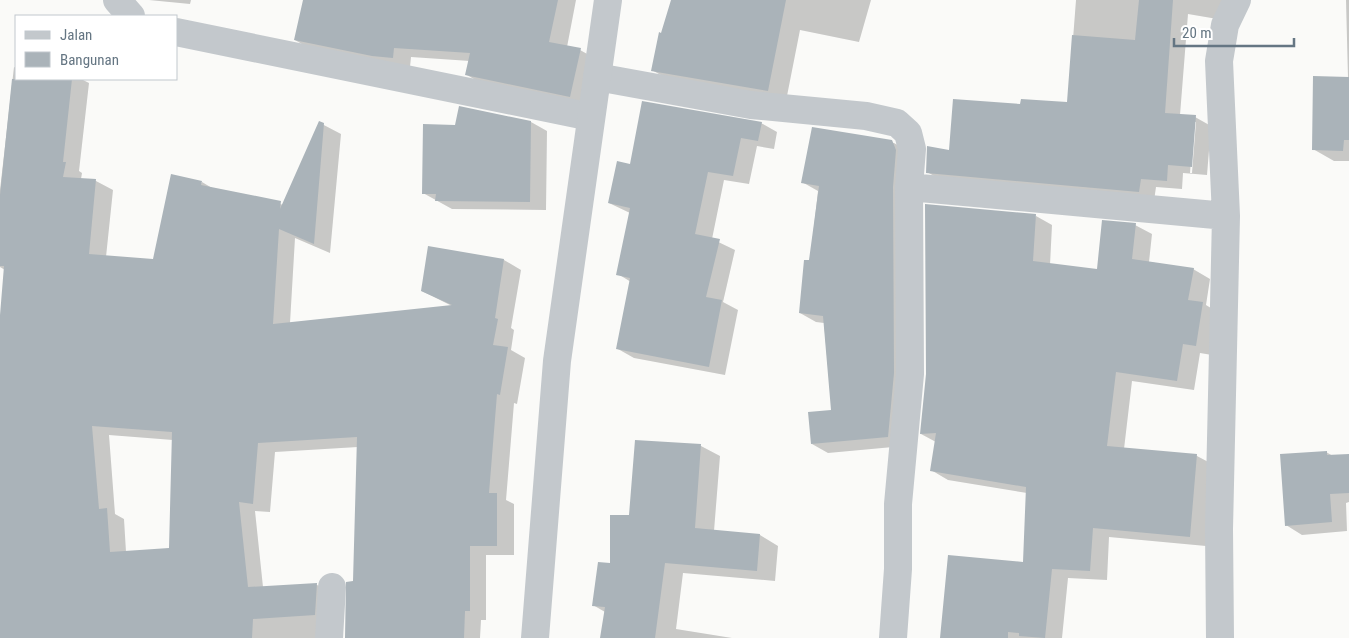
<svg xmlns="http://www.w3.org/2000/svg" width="1349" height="638" font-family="'Roboto Condensed',sans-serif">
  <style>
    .shadow { fill: #0003; fill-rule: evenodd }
    .building { fill: #aab3b9; fill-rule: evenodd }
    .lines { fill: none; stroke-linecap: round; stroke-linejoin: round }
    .minor { stroke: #c3c8cc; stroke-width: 28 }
    .tertiary { stroke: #c3c8cc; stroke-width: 28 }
  </style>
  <rect width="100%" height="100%" fill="#fafaf8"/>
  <!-- shadow -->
  <path class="shadow" d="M149,0H191L190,4Z
    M305,0H576L567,47L580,50L598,60L588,106L484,85L467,75L470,61L411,57L410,67L312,50L295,40Z
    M672,0H871L859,42L800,30L786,101L671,81L652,70Z
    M1076,0H1233L1229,21L1188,14L1180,115L1195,117L1211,126L1207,175L1183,173L1182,189L1156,187L1154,201L943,181L927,172L950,152L1022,105L1068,104ZM1194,122H1196L1192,173H1190Z
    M1346,0H1349V161H1334L1313,149L1348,78Z
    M14,67L16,68V79H81L89,83L79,171L82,173L81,179L96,181L113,190L106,257L154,260L202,182L212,188L284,205L320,123L341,134L330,253L295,238L290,323L452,306L422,291L429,248L504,260L521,270L511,328L514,330L511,350L525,358L517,404L514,403L506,500L514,504V555H486V620H481L480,638H346L354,583L358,447L275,452L270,512L255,511L263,587L317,585L334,594L331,638H0V330L5,270L0,267V190ZM109,435L173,440L171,549L126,552L124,519L115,514Z
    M531,122L547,131L546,210L452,209L423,193L456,126Z
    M761,123L777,132L774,149L757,146L749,184L724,180L712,239L735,250L723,302L738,310L725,375L634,358L618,349L631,282L618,274L630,213L609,203L631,165Z
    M813,128L894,143L910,152L904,446L828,453L812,444L832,411L824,323L816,322L800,313L810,262L818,191L802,182Z
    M1036,216L1052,225L1050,265L1098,271L1135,225L1152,234L1149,262L1193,269L1210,279L1206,305L1219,313L1212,355L1200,353L1194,390L1132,381L1124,449L1197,456L1214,465L1206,546L1109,537L1107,580L1068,578L1062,638H941L1024,564L1027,493L948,480L931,470L936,442L921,434Z
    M636,441L701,446L720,456L714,531L760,535L778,546L775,581L683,573L676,629L732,638H601L605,612L593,605L630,516Z
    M1326,452L1333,456L1349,455V502L1346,503L1347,531L1302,535L1286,525Z"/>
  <!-- building -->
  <path class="building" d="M303,0H558L549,42L581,48L570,97L465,75L470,53L394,48L393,58L372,56L294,40Z
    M671,0H786L768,91L651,71L659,32L661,33Z
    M1139,0H1173L1165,113L1196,115L1192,167L1168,165L1167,181L1141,179L1139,192L926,173L927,146L949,150L953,99L1020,104L1021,99L1067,102L1072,35L1135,40Z
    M1313,76L1349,77V140H1344L1343,151L1312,150Z
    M12,79H72L63,162H66L63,177L96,179L89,254L153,259L171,174L202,181L201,185L281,201L280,209L319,121L324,123L314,244L279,229L273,324L452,305L421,291L428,246L504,259L495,318L498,319L493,345L508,347L500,395L497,394L489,493H497V546H470V611H465L464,638H345L346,582L353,581L357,437L258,443L253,504L239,502L248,587L317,583L315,615L253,619L252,638H0V315L4,266H0V195ZM92,426L172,432L169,548L110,552L107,508L99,509Z
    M642,101L762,122L758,141L741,138L733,176L708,172L695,234L720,239L706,297L722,300L709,367L616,349L630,278L616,275L630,208L608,203L617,161L630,164Z
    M459,106L531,121L530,202L435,201L436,194H422L423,124L455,125Z
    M812,127L892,140L896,150L893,187L894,373L888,437L811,444L808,412L831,410L823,316L799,313L804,260H809L819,186L801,183Z
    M925,204L1036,214L1033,261L1097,269L1102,220L1136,223L1132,259L1194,268L1188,300L1203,302L1196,346L1183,344L1177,381L1116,372L1107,446L1197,454L1190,537L1093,528L1090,571L1052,569L1045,638L1019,636V633L1008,632V638H940L948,555L1023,562L1026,487L930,471L936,433L920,434L926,374Z
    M635,440L701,444L695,528L760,534L757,571L665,563L655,638H600L605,607L592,606L598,562L610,563V515H629Z
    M1327,451V455L1349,454V493L1330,494L1332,522L1285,526L1280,454Z"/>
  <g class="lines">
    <!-- minor -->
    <path class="minor" d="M117,0L131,16
      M176,32L591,117
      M597,77L751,105L866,116L897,123L908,133L912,149L909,187L910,374L898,504V569L893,638
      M909,187L1226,216
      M329,638L332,587
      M1220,638L1219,529L1226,216L1219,61L1225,25L1237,0"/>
    <!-- tertiary -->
    <path class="tertiary" d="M535,638L557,361L608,0"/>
  </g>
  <!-- legend -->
  <rect x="15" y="15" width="162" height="65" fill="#ffffff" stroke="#c1c8cd"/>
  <rect x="25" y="31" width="25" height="8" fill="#c3c8cc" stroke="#c1c8cd"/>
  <text x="60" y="40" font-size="15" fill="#657683">Jalan</text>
  <rect x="25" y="52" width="25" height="15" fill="#aab3b9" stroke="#c1c8cd"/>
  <text x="60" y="65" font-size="15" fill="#657683">Bangunan</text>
  <!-- scale -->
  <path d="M1174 38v8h120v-8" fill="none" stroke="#657683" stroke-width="2.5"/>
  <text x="1182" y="38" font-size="15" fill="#657683" stroke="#ffffff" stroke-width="4" paint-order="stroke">20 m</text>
</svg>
